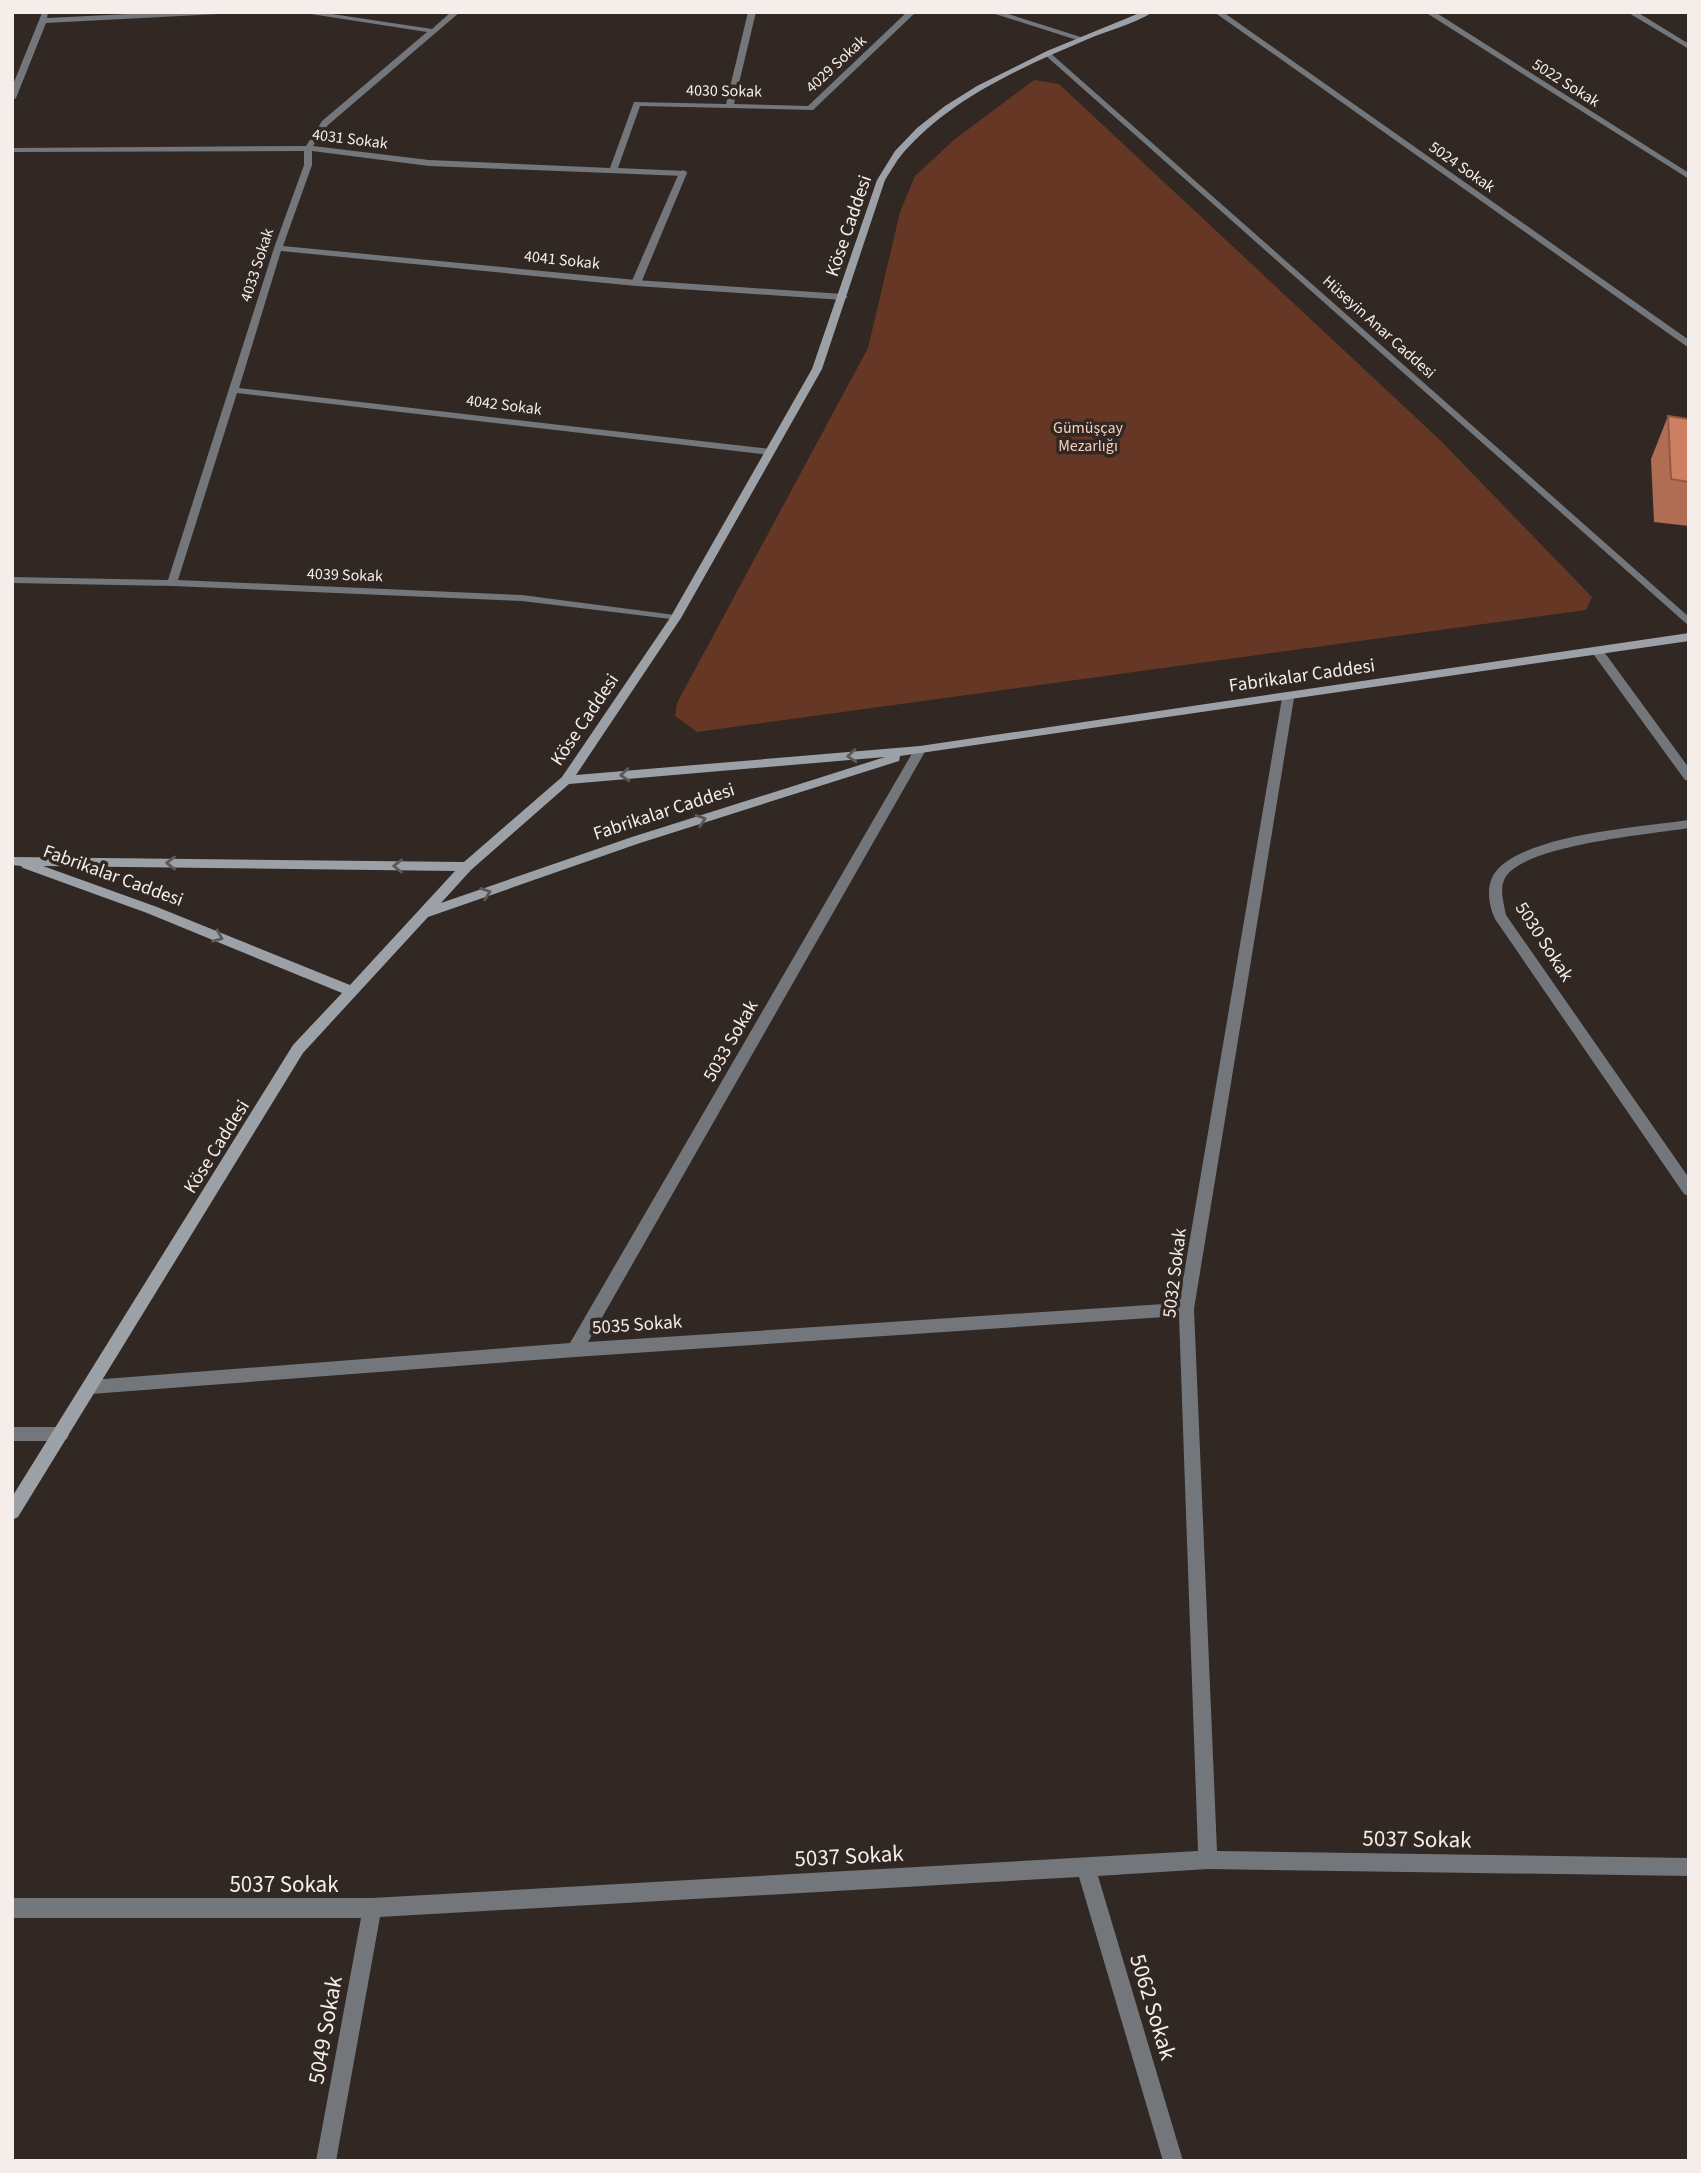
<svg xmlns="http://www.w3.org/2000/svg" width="1701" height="2173" font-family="'Source Sans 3',sans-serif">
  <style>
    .green { fill: #663724 }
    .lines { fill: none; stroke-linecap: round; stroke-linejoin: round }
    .lane { fill: #73767a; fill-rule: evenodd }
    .street { fill: #73767a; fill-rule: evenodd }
    .secondary { fill: #9ca1a8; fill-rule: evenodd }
    .wall { fill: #b16d53 }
    .building { fill: #ce7f61; stroke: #905944; stroke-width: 2 }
    .oneway { stroke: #5c5858 }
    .labels { text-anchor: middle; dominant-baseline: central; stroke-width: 7; stroke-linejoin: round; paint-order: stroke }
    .far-street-label { font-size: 16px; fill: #f4edea; stroke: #312723 }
    .far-park-label { font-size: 16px; fill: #f9cebd; stroke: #312723 }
    .street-label { font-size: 19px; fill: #f4edea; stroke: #312723 }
    .near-street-label { font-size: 23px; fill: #f4edea; stroke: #312723 }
  </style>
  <rect width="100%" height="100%" fill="#312723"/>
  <!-- green -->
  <path class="green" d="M1034,80L1059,84L1440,440L1592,597L1586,610L697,732L675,716L677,703L868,348L900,212L915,176L955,139Z"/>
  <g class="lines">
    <!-- lane -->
    <path class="lane" d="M683,170L687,173L641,283L633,285L631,283L679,173Z"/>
    <!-- street -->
    <path class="street" d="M170,12H223L219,14L46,23L16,98L12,100V87L42,13H48L47,18Z
      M298,12H319L432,29L451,12H460L328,125L313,146L429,160L610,168L634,102L726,104L748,12H756L734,104L808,106L907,12H916L813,110L640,106L618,168L686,171L687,173L683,176L429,166L312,151V165L283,246L636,280L843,294L848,297L843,300L636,286L281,251L239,388L770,449L775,452L770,455L237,393L178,580L522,595L675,615L681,618L679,620L522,601L172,586L12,583V577L168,580L274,248L304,165V151L12,152V148L306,146L322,121L427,32Z
      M989,12H1002L1087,39L1080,41Z
      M1214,12H1223L1689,340V348Z
      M1425,12H1435L1689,173V179Z
      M1627,12H1637L1689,44V49Z
      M1048,51L1689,617V626L1045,55L1044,53Z
      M1598,648L1602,649L1689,768V781L1685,780L1594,655L1592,652Z
      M1288,694L1294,698L1194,1309L1217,1851L1689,1858V1876L1208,1869L1098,1876L1183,2161H1163L1079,1877L380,1917L336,2161H316L361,1918H12V1898H372L1198,1851L1179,1316L575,1357L91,1394L85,1392L83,1387L85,1382L91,1380L570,1343L914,750L920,746L926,750L588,1342L1179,1303L1282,698Z
      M1689,820V828C1652,834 1523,845 1505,878C1499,889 1504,904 1506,915L1689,1178V1196L1684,1194L1495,919C1488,904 1485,882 1498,869C1531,834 1641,827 1689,820Z
      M12,1427H61L67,1429L69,1434L67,1439L61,1441H12Z"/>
    <!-- secondary -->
    <path class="secondary" d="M1142,12H1153C1134,24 1109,30 1088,39C1022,67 951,98 903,153C896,161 891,171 885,180L822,369L681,618L576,775L920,746L1689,633V641L900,756L899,761L640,843L428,917L303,1053L18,1517L12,1520V1497L293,1045L342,993L147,913L23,868L21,866L12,865V857L464,862L562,777L670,618L812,369L877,180L895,151L917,128L945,106L977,86L1047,51ZM885,757L632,837L441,903L471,870L569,784ZM43,866L455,871L350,985L157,907Z"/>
  </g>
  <!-- wall -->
  <path class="wall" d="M1668,416L1689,419V526L1654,522L1651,459Z"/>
  <!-- building -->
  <path class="building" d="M1668,416L1689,419V482L1671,479Z"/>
  <!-- one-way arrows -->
  <defs><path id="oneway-chevron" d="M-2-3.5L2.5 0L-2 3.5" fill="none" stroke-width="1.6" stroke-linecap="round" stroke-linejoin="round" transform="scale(1.75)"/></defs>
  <g class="oneway">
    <use href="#oneway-chevron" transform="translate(852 756) rotate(175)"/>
    <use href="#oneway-chevron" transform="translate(625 775) rotate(175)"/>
    <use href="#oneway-chevron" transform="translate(701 820) rotate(-18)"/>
    <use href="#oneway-chevron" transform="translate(171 863) rotate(-179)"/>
    <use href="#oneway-chevron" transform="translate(398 866) rotate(-179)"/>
    <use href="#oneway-chevron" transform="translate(486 893) rotate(-19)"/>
    <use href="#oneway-chevron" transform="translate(218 937) rotate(22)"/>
  </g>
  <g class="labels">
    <!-- far-street labels -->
    <g class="far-street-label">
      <text transform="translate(836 64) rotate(-43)">4029 Sokak</text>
      <text transform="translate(1566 83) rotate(32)">5022 Sokak</text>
      <text transform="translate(724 91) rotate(1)">4030 Sokak</text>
      <text transform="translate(350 139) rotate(7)">4031 Sokak</text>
      <text transform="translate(1462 167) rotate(35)">5024 Sokak</text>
      <text transform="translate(562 260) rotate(6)">4041 Sokak</text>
      <text transform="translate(257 265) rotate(-72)">4033 Sokak</text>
      <text transform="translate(1379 327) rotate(42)">Hüseyin Anar Caddesi</text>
      <text transform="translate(504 405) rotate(7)">4042 Sokak</text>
      <text transform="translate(345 575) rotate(2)">4039 Sokak</text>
    </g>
    <!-- far-park labels -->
    <g class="far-park-label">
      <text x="1088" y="428">Gümüşçay<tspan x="1088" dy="18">Mezarlığı</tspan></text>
    </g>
    <!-- street labels -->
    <g class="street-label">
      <text transform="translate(849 226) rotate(-71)">Köse Caddesi</text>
      <text transform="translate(1302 676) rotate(-8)">Fabrikalar Caddesi</text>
      <text transform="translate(585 720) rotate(-56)">Köse Caddesi</text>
      <text transform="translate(664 812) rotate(-18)">Fabrikalar Caddesi</text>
      <text transform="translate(113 876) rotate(20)">Fabrikalar Caddesi</text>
      <text transform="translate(1544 942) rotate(57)">5030 Sokak</text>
      <text transform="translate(731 1041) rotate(-60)">5033 Sokak</text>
      <text transform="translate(217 1147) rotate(-58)">Köse Caddesi</text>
      <text transform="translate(1175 1273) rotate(-83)">5032 Sokak</text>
      <text transform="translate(637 1325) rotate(-4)">5035 Sokak</text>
    </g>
    <!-- near-street labels -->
    <g class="near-street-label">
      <text transform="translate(1417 1839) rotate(1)">5037 Sokak</text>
      <text transform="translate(849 1856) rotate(-3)">5037 Sokak</text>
      <text x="284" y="1884">5037 Sokak</text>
      <text transform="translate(1153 2007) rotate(73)">5062 Sokak</text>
      <text transform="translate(325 2030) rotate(-80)">5049 Sokak</text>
    </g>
  </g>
  <!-- border -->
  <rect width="1701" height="2173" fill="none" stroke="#f4edea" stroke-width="28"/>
</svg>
